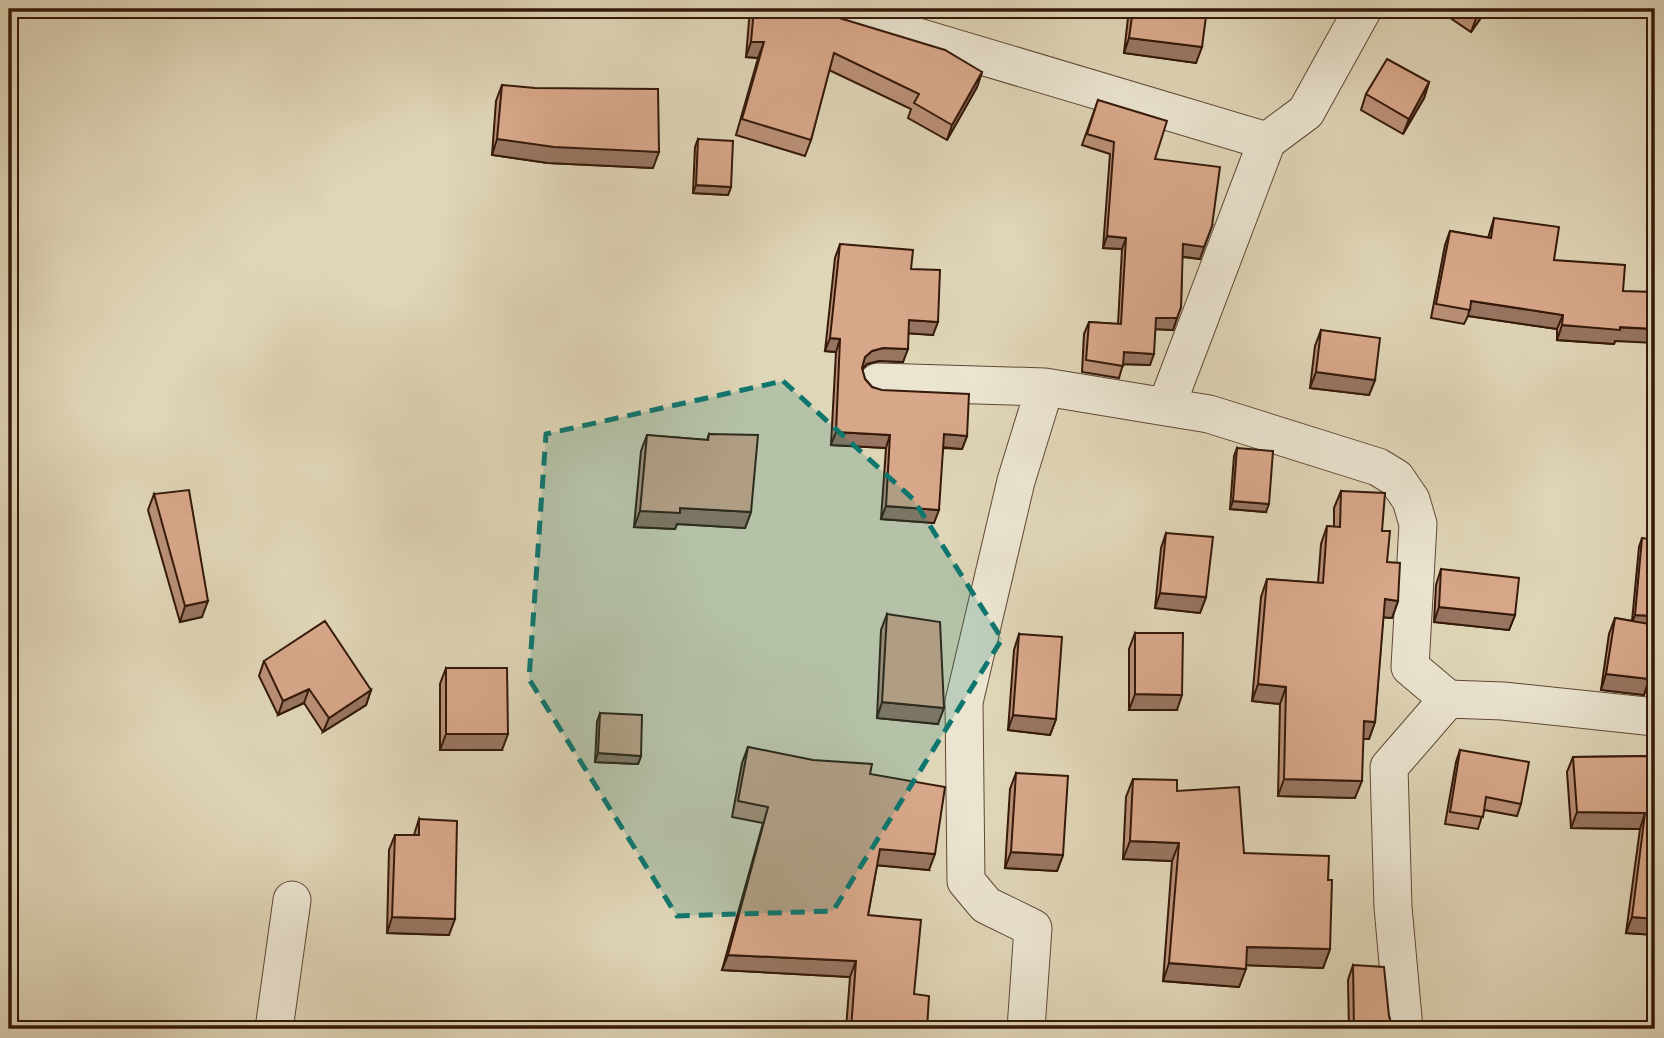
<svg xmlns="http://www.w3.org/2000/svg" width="1664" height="1038" font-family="'Old Standard TT',serif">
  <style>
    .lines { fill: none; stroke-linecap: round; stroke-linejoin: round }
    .minor-casing { stroke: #604835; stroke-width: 39 }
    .minor { stroke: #eae4d0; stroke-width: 37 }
    .wall { fill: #ba9077; stroke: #35190a; stroke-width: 2 }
    .shaded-wall { fill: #977561; stroke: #35190a; stroke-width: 2 }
    .building { fill: #d8a78a; stroke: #35190a; stroke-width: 2 }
    .marked { fill: #0f766e; fill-opacity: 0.2; stroke: #0f766e; stroke-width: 5; stroke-dasharray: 14 9; stroke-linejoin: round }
  </style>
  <rect width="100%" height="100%" fill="#dfd5b7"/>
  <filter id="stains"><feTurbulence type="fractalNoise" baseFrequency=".00286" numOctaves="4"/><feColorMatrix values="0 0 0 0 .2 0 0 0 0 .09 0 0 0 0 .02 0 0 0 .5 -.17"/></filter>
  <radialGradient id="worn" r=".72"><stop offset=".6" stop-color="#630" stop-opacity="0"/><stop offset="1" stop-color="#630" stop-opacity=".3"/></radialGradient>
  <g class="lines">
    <!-- minor casing -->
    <g class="minor-casing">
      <path id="minor" d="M824,9L1267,141L1166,407L1045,387L1016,481L964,702L966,881L986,905L1033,928L1026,1029
        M1267,141L1306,112L1363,9
        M878,382L1045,387
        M1166,407L1209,414L1378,467L1396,478L1411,500L1418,524L1410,667L1448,699
        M274,1029L292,900
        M1404,1029L1393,907L1389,767L1448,699L1503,701L1655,717"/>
    </g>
    <!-- minor -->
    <use href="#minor" class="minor"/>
  </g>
  <!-- wall -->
  <path class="wall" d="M750,9H816L823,13L982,72L977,87L947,140L908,118L911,109L829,70L811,140L805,156L736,135L758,58L746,57Z
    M1129,9H1207L1196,63L1124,53Z
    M1437,9H1487L1471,32Z
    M1429,82L1424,98L1403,134L1361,110L1366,94Z
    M502,85L653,168L548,163L492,155L496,101Z
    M1098,100L1155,159L1200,259L1182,257L1181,307L1173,330L1155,329L1150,365L1123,364L1119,378L1082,372L1084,334L1089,322L1118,324L1122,249L1103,248L1110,154L1082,145Z
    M698,139L731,187L728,195L693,193L695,147Z
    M1494,218L1554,260L1615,341L1614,344L1557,340V329L1468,316L1464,324L1431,318L1445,245L1450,231L1488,238Z
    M840,244L911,269L933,335L908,333L903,362L879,361L867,364L862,369L865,379L872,387L967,436L962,449L943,448L934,523L881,519L886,448L831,445L836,352L825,351L835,258Z
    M1321,330L1375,380L1369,395L1310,388L1315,346Z
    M709,434L751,512L745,528L677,524L675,529L634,527L641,451L647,435L707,440Z
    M1237,448L1266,512L1230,509L1234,456Z
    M1341,491L1382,531L1387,562L1398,601L1392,618L1383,617L1375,722L1369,739H1363L1355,798L1278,796L1280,704L1252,701L1261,597L1267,579L1318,583L1321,544L1327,526L1334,527V508Z
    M154,494L202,617L180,622L148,510Z
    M1166,533L1206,597L1200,613L1155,608L1161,548Z
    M1642,538L1650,624L1649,679L1644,695L1601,690L1609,634L1615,618L1632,621L1639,547Z
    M1441,569L1515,615L1509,630L1434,622L1436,585Z
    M887,614L938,724L877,718L881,630Z
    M1135,633L1177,710H1129V649Z
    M1019,634L1056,719L1050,735L1008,730L1014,650Z
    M264,661L371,690L366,705L323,732L304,703L278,715L259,676Z
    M446,668L502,750H440V684Z
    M600,713L641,756L638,764L595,762L597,722Z
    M748,747L870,774L929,870L877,865L868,915L914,994L927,1029H846L850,977L722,970L763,823L732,817L742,763Z
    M1460,750L1521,804L1517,816L1484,810L1478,829L1445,824L1456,762Z
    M1655,756V935L1626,933L1640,829L1571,828L1567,772L1573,757Z
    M1016,773L1063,855L1057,871L1005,868L1010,789Z
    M1133,779L1177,791L1244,853L1328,880L1330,949L1323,968L1246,965L1239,987L1163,981L1172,861L1123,859L1126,797Z
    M419,819L449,935L387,933L389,850L395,835H414Z
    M1353,965L1389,1016L1392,1026L1396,1029H1349L1348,980Z"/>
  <!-- shaded-wall -->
  <path class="shaded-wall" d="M1482,9H1487L1471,32L1477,16Z
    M1129,38L1202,47L1196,63L1124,53Z
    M751,42H764L758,58L746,57Z
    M982,72L977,87L947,140L952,125Z
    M1429,82L1424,98L1403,134L1409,119Z
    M497,139L659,152L653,168L548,163L492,155Z
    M696,185L731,187L728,195L693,193Z
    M1212,226L1200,259L1178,256L1183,244Z
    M1107,236L1126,238L1122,249L1103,248Z
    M1471,301L1563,315L1557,329L1468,316Z
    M1156,318H1177L1173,330L1152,329Z
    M909,320L938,322L933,335L904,333Z
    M1562,325L1655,329V343L1615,341L1614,344L1557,340Z
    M830,338L840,339L836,352L825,351Z
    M883,348L908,349L903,362L879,361L867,364L861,370L865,357L872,351Z
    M1124,352L1154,354L1150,365L1120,364Z
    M1316,372L1375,380L1369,395L1310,388Z
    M836,432L890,435L886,448L831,445Z
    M944,434L967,436L962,449L939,447Z
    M1233,501L1269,504L1266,512L1230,509Z
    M886,506L939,510L934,523L881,519Z
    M680,508L751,512L745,528L677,524L675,529L634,527L640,511Z
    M1160,593L1206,597L1200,613L1155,608Z
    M1385,599L1398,601L1392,618L1378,617Z
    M208,601L202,617L180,622L185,606Z
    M1439,607L1515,615L1509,630L1434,622Z
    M1635,615L1655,616V625L1632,623Z
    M1606,674L1649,679L1644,695L1601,690Z
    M1258,684L1286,687L1280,704L1252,701Z
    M309,689L304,703L278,715L283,701Z
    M371,690L366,705L323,732L329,718Z
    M1135,694L1182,695L1177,710H1129Z
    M882,702L944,708L938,724L877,718Z
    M1013,715L1056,719L1050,735L1008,730Z
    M1364,721L1375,722L1369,739H1358Z
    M446,734H508L502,750H440Z
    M598,753L641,756L638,764L595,762Z
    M1284,779L1362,781L1355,798L1278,796Z
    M1577,812L1645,813L1640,829L1571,828Z
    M1130,841L1179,843L1172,861L1123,859Z
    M880,849L935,854L929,870L874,865Z
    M1011,852L1063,855L1057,871L1005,868Z
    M392,917L455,919L449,935L387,933Z
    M1632,917L1655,919V935L1626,933Z
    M1247,947L1330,949L1323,968L1241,965Z
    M728,955L856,961L850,977L722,970Z
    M1169,963L1246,969L1239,987L1163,981Z"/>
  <!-- building -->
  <path class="building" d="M754,9H816L823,13L945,50L982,72L952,125L914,103L919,94L834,53L811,140L742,119L764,42H751Z
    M1133,9H1207L1202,47L1129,38Z
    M1466,9H1482L1477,16Z
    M1387,59L1429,82L1409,119L1366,94Z
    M502,85L535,88L658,89L659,152L554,147L497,139Z
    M1098,100L1167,121L1155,159L1220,167L1212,226L1204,247L1183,244L1181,307L1177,318H1156L1154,354L1124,352L1123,366L1086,360L1089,322L1121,324L1126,238L1107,236L1114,142L1087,134Z
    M698,139L733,141L731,187L696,185Z
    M1494,218L1559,227L1554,260L1625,265L1623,291L1655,292V329L1620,327V330L1562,325L1563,315L1471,301L1470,310L1436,304L1450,231L1491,238Z
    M840,244L913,250L911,269L940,270L938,322L909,320L908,349L883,348L872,351L865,357L862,368L865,379L872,387L882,390L969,394L967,436L944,434L939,510L886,506L890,435L836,432L840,339L830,338Z
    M1321,330L1380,338L1375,380L1316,372Z
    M709,434L758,435L751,512L680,508V513L640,511L647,435L708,440Z
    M1237,448L1273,451L1269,504L1233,501Z
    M189,490L208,601L185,606L154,494Z
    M1341,491L1385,493L1382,531H1390L1387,562L1400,563L1398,601L1385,599L1375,722L1364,721L1362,781L1284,779L1286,687L1258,684L1267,579L1323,583L1327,526L1340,527Z
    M1166,533L1213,537L1206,597L1160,593Z
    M1642,538L1655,540V616L1635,615Z
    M1441,569L1519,578L1515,615L1439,607Z
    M887,614L940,622L944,708L882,702Z
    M1615,618L1655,625V643L1649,679L1606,674Z
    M325,621L371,690L329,718L309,689L283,701L264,661Z
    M1135,633H1183L1182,695L1135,694Z
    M1019,634L1062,637L1056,719L1013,715Z
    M446,668H507L508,734H446Z
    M600,713L642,715L641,756L598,753Z
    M748,747L813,760L872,764L870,774L945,787L935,854L880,849L868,915L921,920L914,994L929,996L927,1029H851L856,961L728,955L768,807L738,801Z
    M1460,750L1529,762L1521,804L1486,797L1483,817L1450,812Z
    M1655,756V919L1632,917L1645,813L1577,812L1573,757Z
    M1016,773L1068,776L1063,855L1011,852Z
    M1133,779L1177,780V791L1239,787L1244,853L1329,856L1328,880H1332L1330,949L1247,947L1246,969L1169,963L1179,843L1130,841Z
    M419,819L457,821L455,919L392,917L395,835H419Z
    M1353,965L1384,967L1389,1016L1392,1026L1396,1029H1354Z"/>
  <!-- marked area -->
  <path class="marked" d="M783,381L913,499L1002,639L833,911L677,916L529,679L546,434Z"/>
  <!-- margin -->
  <rect width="1664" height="1038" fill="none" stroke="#dfd5b7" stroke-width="35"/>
  <rect x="10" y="10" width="1643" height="1017" fill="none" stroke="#35190a" stroke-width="3.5"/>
  <rect x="18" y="18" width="1629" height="1003" fill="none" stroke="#35190a" stroke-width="2"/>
  <rect width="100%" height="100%" filter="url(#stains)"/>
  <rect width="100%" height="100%" fill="url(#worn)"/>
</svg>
